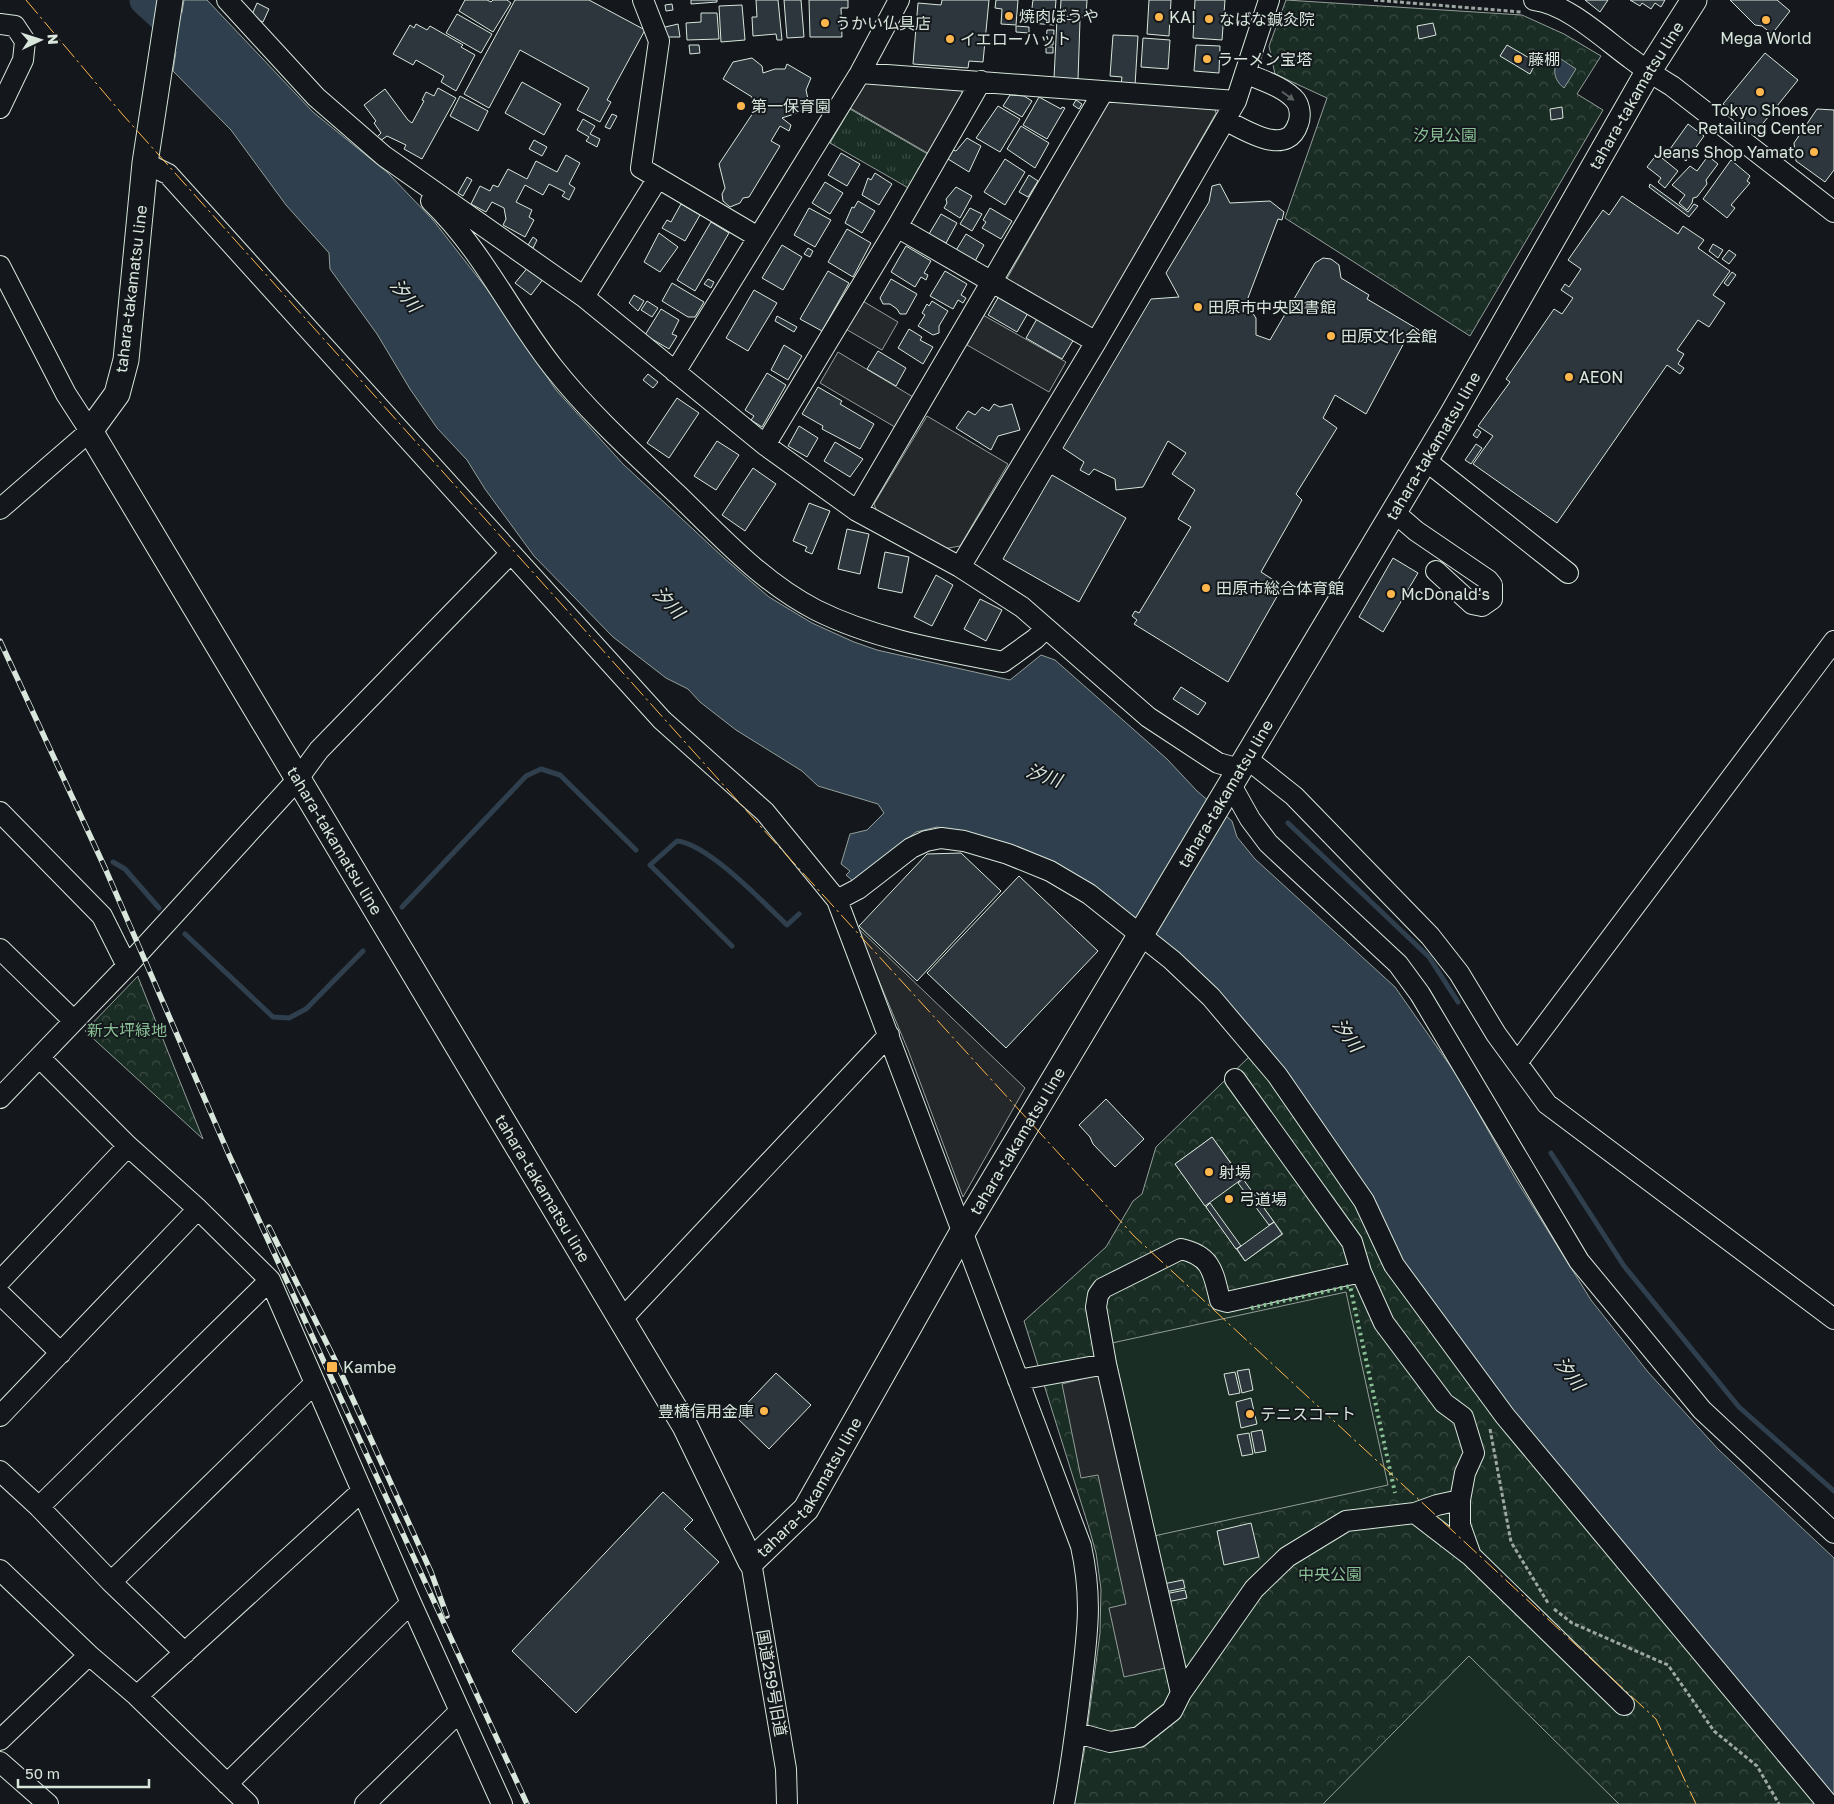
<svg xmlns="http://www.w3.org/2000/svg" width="1834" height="1804" font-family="'Golos Text','Noto Sans JP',sans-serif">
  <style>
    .grass { fill: url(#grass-tufts); stroke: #939e99 }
    .park { fill: url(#park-crowns); stroke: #939e99 }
    .garden { fill: #1a2d24; stroke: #939e99 }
    .parking { fill: #24282b; stroke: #939e99 }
    .water { fill: #2f3f4d; stroke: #939e99 }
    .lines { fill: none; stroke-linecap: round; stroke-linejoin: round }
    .stream { stroke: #2f3f4d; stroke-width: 5 }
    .river { stroke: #2f3f4d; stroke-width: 31 }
    .building { fill: #2c363c; stroke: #d8e6dc }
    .minor-casing { stroke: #d8e6dc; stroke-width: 22 }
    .major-casing { stroke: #d8e6dc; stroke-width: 27 }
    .path { stroke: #9da8a2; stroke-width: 3; stroke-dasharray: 4 2.5; stroke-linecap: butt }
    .minor { stroke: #14181c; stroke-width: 20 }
    .major { stroke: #14181c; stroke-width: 25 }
    .rail-casing { stroke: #d8e6dc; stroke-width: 5.5 }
    .rail { stroke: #14181c; stroke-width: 4; stroke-dasharray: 11; stroke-linecap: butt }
    .hedge { stroke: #8ac095; stroke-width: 4; stroke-dasharray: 2.5 4; stroke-linecap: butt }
    .power { stroke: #ffb74d; stroke-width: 1; stroke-dasharray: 18 4 2.5 4; stroke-linecap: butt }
    .oneway { fill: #59605f }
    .poi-dot { fill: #ffb74d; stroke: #14181c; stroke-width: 2 }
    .labels { text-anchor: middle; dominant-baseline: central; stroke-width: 4; stroke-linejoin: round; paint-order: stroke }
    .poi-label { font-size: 16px; fill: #d8e6dc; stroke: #14181c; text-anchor: start }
    .street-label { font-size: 16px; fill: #d8e6dc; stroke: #14181c }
    .park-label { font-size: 16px; fill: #8ac095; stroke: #14181c }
    .water-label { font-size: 18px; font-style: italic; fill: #d8e6dc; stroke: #14181c }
  </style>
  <defs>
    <pattern id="grass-tufts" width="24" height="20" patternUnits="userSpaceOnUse" patternTransform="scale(1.25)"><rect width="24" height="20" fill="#1a2d24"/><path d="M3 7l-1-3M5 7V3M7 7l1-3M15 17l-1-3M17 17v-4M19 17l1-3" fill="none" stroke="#3b4b43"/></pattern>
    <pattern id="park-crowns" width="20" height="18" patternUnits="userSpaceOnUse" patternTransform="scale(1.25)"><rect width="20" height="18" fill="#1a2d24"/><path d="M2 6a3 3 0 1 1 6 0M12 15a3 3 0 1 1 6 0" fill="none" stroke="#3b4b43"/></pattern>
  </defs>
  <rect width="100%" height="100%" fill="#14181c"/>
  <!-- grass -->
  <path class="grass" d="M850,109L931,156L912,190L830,143Z"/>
  <!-- park -->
  <path class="park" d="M1286,0L1522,15L1564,34L1601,56L1577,94L1603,110L1470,336L1285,218L1327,98L1275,74L1269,46Z
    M138,976V977L203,1139L85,1031Z
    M1252,1054L1818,1804H1073L1084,1753L1100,1633L1101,1589L1096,1553L1089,1528L1024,1321L1106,1247L1133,1201L1142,1194L1156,1147Z"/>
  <!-- garden -->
  <path class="garden" d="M1212,1137L1283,1234L1245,1261L1175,1164Z
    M1346,1292L1388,1485L1154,1536L1112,1343Z
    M1469,1656L1619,1804H1323Z"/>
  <!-- parking -->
  <path class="parking" d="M865,81L961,89L963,95L931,155L850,108Z
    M1109,100L1214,106L1216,113L1091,332L1005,282Z
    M861,300L898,322L882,350L844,328Z
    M983,315L1066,362L1049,392L967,345Z
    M838,352L918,400L900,430L820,383Z
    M927,416L1008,464L960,546L943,549L877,512L874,504Z
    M856,926L1025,1088L963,1197L908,1050Z
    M1097,1375L1107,1378L1170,1667L1124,1677L1109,1608L1126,1604L1098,1475L1081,1478L1062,1384Z"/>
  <!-- water -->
  <path class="water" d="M184,0H207L313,112L388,173L433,220L487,289L556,390L623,464L724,558L769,597L812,623L854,642L877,650L1010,680L1041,655L1055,660L1167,759L1197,791L1232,821L1237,837L1255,859L1395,987L1458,1077L1515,1178L1591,1300L1648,1372L1718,1449L1834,1558V1801L1510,1414L1189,966L973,834L937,827L916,832L853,881L846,875L850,871L841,864L850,834L867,830L884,813L878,804L818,786L802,771L736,730L700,702L688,689L666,678L613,637L534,556L485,489L467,460L437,428L410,389L377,334L330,269L329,253L286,205L231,130L173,71Z
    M1558,57L1576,69L1564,88C1553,79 1553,70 1558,57Z"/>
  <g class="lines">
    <!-- stream -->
    <path class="stream" d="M1288,823L1429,957L1458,1002
      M113,862L125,869L159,908
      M402,907L526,776L541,769L560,775L636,850
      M185,934L273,1017L289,1018L306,1009L363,951
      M732,946L650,865L677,841C708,844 763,902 787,925L799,914
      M1551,1153L1624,1266L1739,1407L1834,1491"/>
    <!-- river -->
    <path class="river" d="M145,0L179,31L207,63"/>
  </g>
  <!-- building -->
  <path class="building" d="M465,0H487L491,2L493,0H507L511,3L493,32L459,11Z
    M515,0H589L645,30L607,100L611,102L600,122L577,110L589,88L520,50L489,108L464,94Z
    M691,0H717V2L691,4Z
    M756,0H778L782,40H777L776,34L753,36L752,17H757Z
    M784,0H801L804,37L787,38Z
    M809,0H848V8H841L842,37H810Z
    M942,0H989L983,62L969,61L968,68L913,64L918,3L941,5Z
    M996,0H1018L1016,25L1001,24L1002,9L995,8Z
    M1033,0H1056L1054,25L1030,23Z
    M1061,0H1087L1086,17L1060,16Z
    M1149,0H1171L1169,36L1147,34Z
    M1195,0H1225L1222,40L1193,38Z
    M1585,0H1608L1600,12Z
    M1630,0H1665L1661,7L1655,3L1651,9L1642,3L1640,6Z
    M1730,0H1777L1790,11L1772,34L1762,26L1755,25Z
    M257,3L269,9L263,22L251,17Z
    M672,4L673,10L666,11L665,5Z
    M742,5L745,40L721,42L719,6Z
    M701,13H717L719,39L687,40L686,23L701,22Z
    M457,14L492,34L481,53L446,33Z
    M1057,19L1080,20L1078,79L1054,78Z
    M1433,23L1436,35L1419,39L1417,26Z
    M416,24L427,30L430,26L463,45L461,47L475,55L456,91L441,82L444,76L416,60L413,65L393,54L410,25L414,28Z
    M678,24L680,37H664L661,28Z
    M1016,26L1029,27V33L1016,32Z
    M1047,30H1054L1053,45H1046Z
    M1113,35L1138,36L1135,86L1121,85L1122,77L1110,76Z
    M1143,38L1170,40L1168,69L1141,67Z
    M689,45H699L700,53L690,54Z
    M1196,45L1220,46L1219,73L1194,71Z
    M1507,45L1536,62L1530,74L1500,56Z
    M1046,47H1053V53H1046Z
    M1765,53L1798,80L1756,132L1723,104Z
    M752,58L762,66L763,73L775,69H785L787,64L811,78L806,90L808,99L800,112L782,118L791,125L789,131L780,126L771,141L780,146L749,197L743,198L740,203L730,207L723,201L722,194L725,188L719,164L755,110L752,97L723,79L733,62Z
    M522,82L561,104L544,135L505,113Z
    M438,88L456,98L422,159L404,149L406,145L387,136L380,141L377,137L381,133L374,123L376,121L364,105L385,89L408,120L412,123L424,101L422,100L426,92L434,96Z
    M1010,95L1024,96L1032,101L1022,117L1003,106Z
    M460,96L488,111L478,131L450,116Z
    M1039,97L1061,109L1062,107L1065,108L1047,139L1023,125Z
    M1076,100L1082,104L1079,109L1073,105Z
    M998,106L1020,119L1000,152L976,138Z
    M1562,107L1563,118L1551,120L1550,109Z
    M1817,109L1834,110V170L1825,182L1796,161L1794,143Z
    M612,114L617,116L610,129L605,127Z
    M583,119L595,126L590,134L600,139L597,147L586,141L589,137L577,130Z
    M1688,124L1704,136L1686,161L1670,149Z
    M1021,126L1049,143L1035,168L1007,149Z
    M967,138L981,146L969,172L948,159L953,150L956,151Z
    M534,140L547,147L542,156L529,149Z
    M841,153L860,164L847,186L828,175Z
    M1657,154L1678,171L1665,188L1658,182L1661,178L1647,167Z
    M566,155L580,163L569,184L575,188L569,200L562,196L565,192L549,184L543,195L525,185L516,202L532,210L529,217L534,220L525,237L503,225L506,219L504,208L492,202L486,212L471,204L480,186L490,191L493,185L498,187L508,169L527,179L536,161L557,172Z
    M1708,156L1718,164L1706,180L1707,184L1697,197L1693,198L1692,203L1687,210L1679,203L1685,195L1672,185L1690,166L1697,171Z
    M1005,159L1025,172L1005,205L984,192Z
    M1731,160L1750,176L1747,181L1750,183L1731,205L1735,208L1727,218L1703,199Z
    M875,173L892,184L879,205L862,195L868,178L871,180Z
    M1029,175L1038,181L1028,197L1019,192Z
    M467,177L472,180L463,196L458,193Z
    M825,182L843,193L830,214L812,203Z
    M1220,184L1230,203L1270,201L1284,212L1282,220L1278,219L1246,303L1256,318V335L1270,340L1315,263L1323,258L1331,259L1339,265L1341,278L1369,295L1367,299L1419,330L1412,343L1406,339L1366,414L1335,395L1323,418L1337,428L1296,494L1302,500L1261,572L1283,586L1228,682L1134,624L1137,620L1132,616L1135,611L1139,613L1191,527L1178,519L1195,490L1172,474L1186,453L1168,441L1143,487L1116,490L1115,479L1094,469L1089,475L1080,470L1084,462L1063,448L1151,299L1179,297L1166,273L1209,202L1212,186Z
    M1650,184L1688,212L1694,204L1698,206L1689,217L1649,187Z
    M956,187L972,196L960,218L944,208L947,203L946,199Z
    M1622,196L1678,234L1683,226L1704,240L1698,248L1730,271L1713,295L1725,303L1709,327L1698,320L1677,350L1684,354L1678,364L1684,368L1680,374L1667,365L1557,523L1473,464L1493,436L1478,426L1510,382L1506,379L1554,309L1562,314L1573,298L1561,290L1565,284L1569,287L1581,269L1568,260L1603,210L1609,215Z
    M858,201L875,211L862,233L845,223L852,207L854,208Z
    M681,204L700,215L685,241L662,228L667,220L671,222Z
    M809,208L831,220L815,247L794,235Z
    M970,208L982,214L972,231L960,224Z
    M990,208L1012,221L1001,239L982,228L986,222L983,220Z
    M941,214L957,223L946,243L929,234Z
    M711,222L729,233L695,291L677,280Z
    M847,229L871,243L853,277L828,262Z
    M659,233L678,247L660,272L644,262Z
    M966,234L984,245L974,263L955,252Z
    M533,237L537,240L533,248L528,245Z
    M1713,244L1723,250L1718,258L1709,251Z
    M782,245L802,257L783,290L762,278Z
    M906,246L931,261L924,273L928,275L926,280L921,277L915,287L891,272Z
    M808,248L813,251L810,257L804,254Z
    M1729,250L1736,255L1729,264L1722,259Z
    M529,266L544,278L531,295L515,283Z
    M828,271L849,283L822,331L800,319Z
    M945,271L967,284L961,295L966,298L963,303L958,300L953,309L930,296Z
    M1732,272L1736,275L1728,286L1724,283Z
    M708,279L714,282L711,288L704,284Z
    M891,279L917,294L906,314H900L897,309L890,304H883L880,298Z
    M672,283L704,302L695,317H688L662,301Z
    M754,290L777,303L748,351L726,338Z
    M634,295L644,301L638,311L629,303Z
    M999,296L1028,313L1017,332L988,315Z
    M647,301L658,308L652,317L641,310Z
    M932,301L948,311L939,326V333L933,335L918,326L925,315L922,313L927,304L929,306Z
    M661,309L679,320L672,334L677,336L669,349L645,335Z
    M777,316L797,327L794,332L775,321Z
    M1038,317L1074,339L1062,359L1026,338Z
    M909,329L922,337L920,340L933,347L923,364L898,348Z
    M784,345L802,356L788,380L771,370Z
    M878,351L906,368L896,386L867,369Z
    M767,373L786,385L762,427L751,420L754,416L745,410Z
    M648,374L658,382L653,388L643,380Z
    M818,387L842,401L840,404L874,424L860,449L822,429L823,426L802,414Z
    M677,398L699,413L669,458L647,443Z
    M994,404L1000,407L1012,404L1020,430L998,436L991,450L956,428L968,411L975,415L982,407L989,411Z
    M799,426L818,438L807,457L788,446Z
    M1477,429L1481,432L1477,438L1473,435Z
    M717,441L739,455L716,490L694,476Z
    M835,442L863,459L850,477L824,461Z
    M1476,444L1482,448L1471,464L1465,460Z
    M753,468L776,484L745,531L722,515Z
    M1052,475L1126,518L1079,602L1003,559Z
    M809,503L830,511L812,554L805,551L807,547L793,541Z
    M847,529L869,534L860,574L838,569Z
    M885,552L909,557L902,593L878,588Z
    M1393,558L1418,573L1383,632L1359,617Z
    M936,575L953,585L932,626L914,617Z
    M980,599L1002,610L986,641L964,629Z
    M1181,687L1206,703L1198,715L1173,699Z
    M961,853L1001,891L917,981L859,926L927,854Z
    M1019,876L1098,951L1006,1048L927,973Z
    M1106,1099L1144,1139L1115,1167L1093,1144L1090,1137L1079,1125Z
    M1212,1137L1242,1179L1205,1206L1175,1164Z
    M1243,1179L1274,1222L1269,1225L1238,1183Z
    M1210,1203L1241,1246L1236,1249L1206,1207Z
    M1274,1222L1282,1234L1245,1261L1237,1249Z
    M1249,1369L1253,1390L1242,1393L1237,1371Z
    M1235,1372L1240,1393L1229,1395L1224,1374Z
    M776,1373L811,1405L769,1449L735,1416Z
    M1251,1398L1257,1424L1241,1428L1236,1402Z
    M1262,1430L1266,1451L1255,1453L1251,1432Z
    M1249,1433L1253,1454L1242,1456L1237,1435Z
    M663,1492L693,1520L684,1529L719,1562L576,1713L512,1651Z
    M1251,1523L1259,1557L1224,1565L1217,1531Z
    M1183,1580L1185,1588L1165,1592L1163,1584Z
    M1185,1590L1187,1598L1167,1602L1165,1594Z"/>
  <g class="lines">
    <!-- minor casing -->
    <g class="minor-casing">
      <path id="minor" d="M227,0L316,97L384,156L584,297L765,445L857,511L960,567L1022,607L1148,717L1218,763L1240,769
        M1534,0C1566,3 1604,39 1630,58C1643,68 1657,77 1672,86L1834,212
        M0,24L15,26L25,41L23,60L0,108
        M860,73L1236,101
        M1225,120C1245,130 1287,158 1298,124C1301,117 1300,107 1296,101C1285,87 1261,80 1245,73
        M145,163L168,174L662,720L765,812L837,900L1081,1546C1092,1596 1088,1629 1082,1679C1077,1721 1072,1762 1064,1804
        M658,178L758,237
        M431,201C483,251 509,311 553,367C590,414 635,454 678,495C720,536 763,583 816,610C874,639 940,650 1003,662L1035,639L1045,629
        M897,227L1096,342
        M0,266L66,394L90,431L0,509
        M584,297L658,178L641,168L659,41L643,0
        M675,372L860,73L899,0
        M765,445L897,227L981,81
        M1425,460L1568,573
        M857,511L1103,92
        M1394,512L1416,531L1488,580L1492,585V599L1482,606L1472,604L1436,571
        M960,567L1096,342L1236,101L1269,0
        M1246,758L1294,796L1430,936L1459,973L1496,1034L1547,1104L1834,1319
        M1231,785L1250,819L1268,843L1398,964L1420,994L1579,1261L1702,1410L1834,1533
        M0,812L102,916L127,966
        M837,900L858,889L911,848L926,841L941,838L964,841L1008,854L1050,871L1089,894L1172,960L1211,997L1277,1075L1364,1201L1394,1265L1505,1416L1828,1804
        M0,949L74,1021
        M40,1058L128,1146L198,1209L270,1280L411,1603L502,1804
        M1517,1063L1834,641
        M1235,1079L1352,1242L1361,1272L1384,1323L1444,1403L1463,1417L1474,1453L1465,1473L1460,1500L1437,1505L1415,1513
        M0,1098L127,966L297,780L319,750L510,554
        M0,1281L128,1146
        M0,1294L61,1353
        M621,1320L889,1035
        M1018,1380L1106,1364
        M0,1416L198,1209
        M0,1471L39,1507L111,1582L185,1653
        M1460,1500V1525L1471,1556
        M39,1507L270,1280
        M751,1562L786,1769L787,1804
        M0,1570L89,1655L137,1696L248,1804
        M111,1582L315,1383
        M1181,1693L1254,1589L1287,1557L1346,1521L1415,1513L1471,1556L1624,1705
        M137,1696L362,1491
        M1077,1733L1110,1742L1139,1737L1172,1711L1181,1693L1106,1364L1096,1307L1098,1295L1103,1288L1181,1249C1212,1256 1213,1272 1220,1300L1227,1302L1361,1272
        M0,1740L89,1655
        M0,1762L48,1804
        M227,1784L411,1603
        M365,1804L459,1712"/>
    </g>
    <!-- major casing -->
    <g class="major-casing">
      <g id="major">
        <path id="s1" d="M170,0L145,163L126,360L117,394L90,431L685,1426L751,1562L806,1509L962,1233L1452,415L1648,72L1694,0"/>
      </g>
    </g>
    <!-- path -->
    <path class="path" d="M1374,0L1521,12
      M1490,1429L1511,1542L1548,1603
      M1554,1609L1572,1623L1668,1665L1714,1731L1757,1766L1779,1804"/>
    <!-- minor -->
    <use href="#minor" class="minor"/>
    <!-- major -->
    <use href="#major" class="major"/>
    <!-- rail casing -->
    <g class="rail-casing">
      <path id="rail" d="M0,641L105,868L229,1155L527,1804
        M269,1227L336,1362L431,1572L447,1616"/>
    </g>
    <!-- rail -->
    <use href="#rail" class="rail"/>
    <!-- hedge -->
    <path class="hedge" d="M1251,1308L1350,1286L1395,1493"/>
    <!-- power -->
    <path class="power" d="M26,0L123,115L771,838L1134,1236L1656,1719L1696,1804"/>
  </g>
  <!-- one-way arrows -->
  <defs><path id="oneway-solid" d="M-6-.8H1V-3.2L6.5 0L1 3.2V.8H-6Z" transform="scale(1.25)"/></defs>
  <use class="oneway" href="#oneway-solid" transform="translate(1288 96) rotate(36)"/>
  <!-- markers -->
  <g class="poi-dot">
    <circle cx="1009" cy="16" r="5"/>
    <circle cx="1159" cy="17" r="5"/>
    <circle cx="1209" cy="19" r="5"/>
    <circle cx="1766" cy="20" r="5"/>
    <circle cx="825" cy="23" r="5"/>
    <circle cx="950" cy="39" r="5"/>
    <circle cx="1207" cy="59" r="5"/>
    <circle cx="1518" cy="59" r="5"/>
    <circle cx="1760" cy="92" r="5"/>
    <circle cx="741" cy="106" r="5"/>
    <circle cx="1814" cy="152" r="5"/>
    <circle cx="1198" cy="307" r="5"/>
    <circle cx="1331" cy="336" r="5"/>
    <circle cx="1569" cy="377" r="5"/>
    <circle cx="1206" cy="588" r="5"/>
    <circle cx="1391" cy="594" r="5"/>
    <circle cx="1209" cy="1172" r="5"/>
    <circle cx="1229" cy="1199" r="5"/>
    <rect x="326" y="1361" width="12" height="12" rx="2.5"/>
    <circle cx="764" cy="1411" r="5"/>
    <circle cx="1250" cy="1414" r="5"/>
  </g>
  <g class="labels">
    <!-- poi labels -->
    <g class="poi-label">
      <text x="1019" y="16">焼肉ぼうや</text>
      <text x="1169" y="17">KAI</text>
      <text x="1219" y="19">なばな鍼灸院</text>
      <text x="835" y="23">うかい仏具店</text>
      <text x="1766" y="38" text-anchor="middle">Mega World</text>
      <text x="960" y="39">イエローハット</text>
      <text x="1217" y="59">ラーメン宝塔</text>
      <text x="1528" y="59">藤棚</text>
      <text x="751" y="106">第一保育園</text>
      <text x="1760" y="110" text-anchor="middle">Tokyo Shoes<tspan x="1760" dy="18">Retailing Center</tspan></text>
      <text x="1804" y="152" text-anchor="end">Jeans Shop Yamato</text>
      <text x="1208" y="307">田原市中央図書館</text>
      <text x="1341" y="336">田原文化会館</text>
      <text x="1579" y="377">AEON</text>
      <text x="1216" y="588">田原市総合体育館</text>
      <text x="1401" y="594">McDonald's</text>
      <text x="1219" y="1172">射場</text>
      <text x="1239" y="1199">弓道場</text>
      <text x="343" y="1367">Kambe</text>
      <text x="754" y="1411" text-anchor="end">豊橋信用金庫</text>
      <text x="1260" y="1414">テニスコート</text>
    </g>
    <!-- street labels -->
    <g class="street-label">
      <text stroke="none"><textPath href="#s1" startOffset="3470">tahara-takamatsu line</textPath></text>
      <text transform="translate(131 289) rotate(-83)">tahara-takamatsu line</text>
      <text stroke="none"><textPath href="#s1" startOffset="3065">tahara-takamatsu line</textPath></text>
      <text stroke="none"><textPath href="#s1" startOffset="2660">tahara-takamatsu line</textPath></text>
      <text stroke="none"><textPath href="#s1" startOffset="921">tahara-takamatsu line</textPath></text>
      <text stroke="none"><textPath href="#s1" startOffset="2255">tahara-takamatsu line</textPath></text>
      <text stroke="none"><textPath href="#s1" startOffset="1326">tahara-takamatsu line</textPath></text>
      <text stroke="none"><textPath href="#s1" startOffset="1850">tahara-takamatsu line</textPath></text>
      <text transform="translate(772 1683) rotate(80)">国道259号旧道</text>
    </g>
    <!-- park labels -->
    <g class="park-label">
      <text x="1445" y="135">汐見公園</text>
      <text x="127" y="1030">新大坪緑地</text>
      <text x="1330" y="1574">中央公園</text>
    </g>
    <!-- water labels -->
    <g class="water-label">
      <text transform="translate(406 295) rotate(51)">汐川</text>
      <text transform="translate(669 602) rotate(47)">汐川</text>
      <text transform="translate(1044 775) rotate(19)">汐川</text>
      <text transform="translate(1348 1035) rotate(54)">汐川</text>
      <text transform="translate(1570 1373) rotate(53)">汐川</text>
    </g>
  </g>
  <!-- north arrow -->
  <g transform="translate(40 40) rotate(86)" stroke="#14181c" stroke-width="4" paint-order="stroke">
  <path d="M0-4L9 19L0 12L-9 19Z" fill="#d8e6dc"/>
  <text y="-8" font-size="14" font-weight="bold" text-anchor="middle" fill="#d8e6dc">N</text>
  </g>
  <!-- scale -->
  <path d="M18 1779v8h131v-8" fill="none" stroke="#d8e6dc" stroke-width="2.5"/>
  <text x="25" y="1779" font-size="15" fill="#d8e6dc" stroke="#14181c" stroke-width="4" paint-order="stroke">50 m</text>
</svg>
